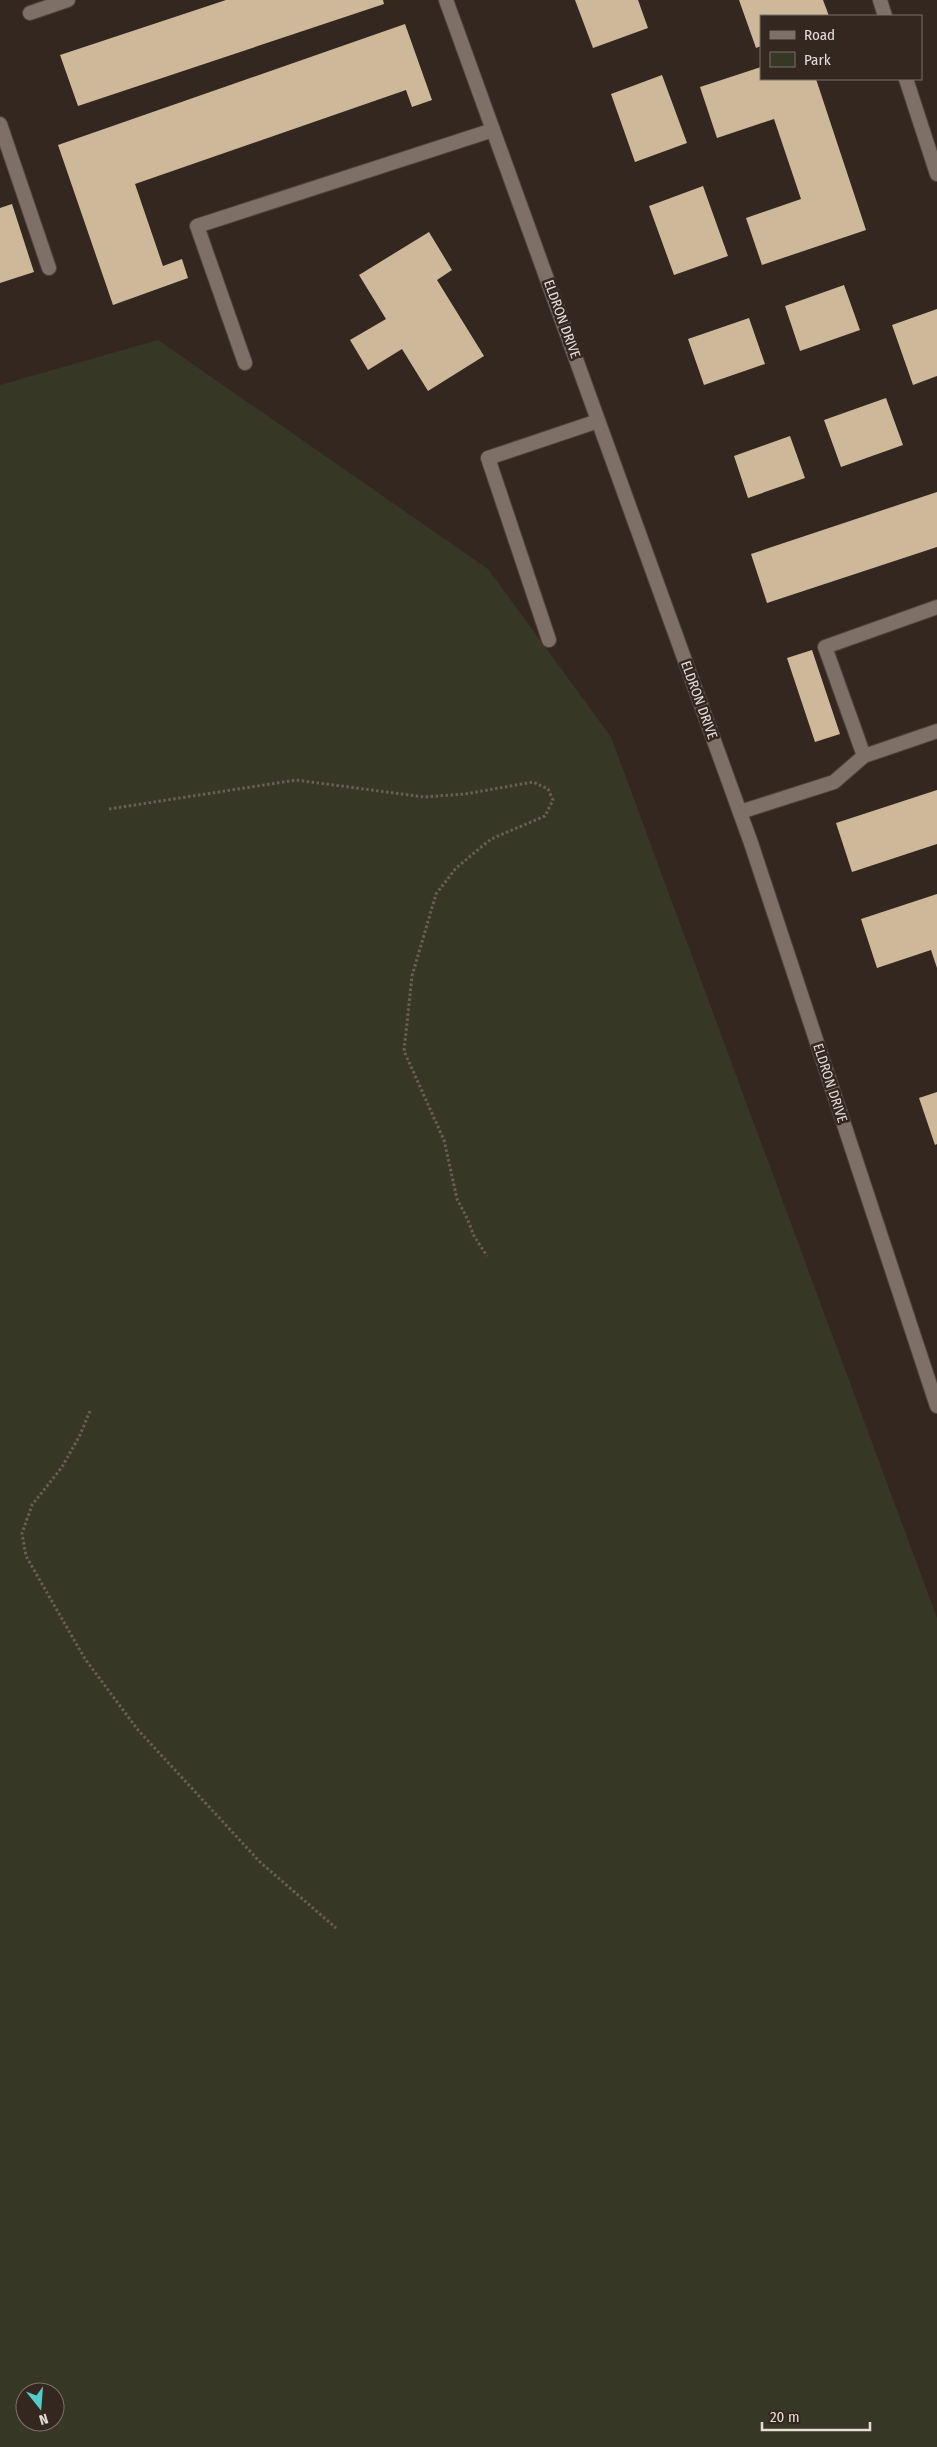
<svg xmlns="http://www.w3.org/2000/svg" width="937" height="2447" font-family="'Fira Sans Condensed',sans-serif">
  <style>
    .green { fill: #373725; fill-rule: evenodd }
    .building { fill: #cdb99a }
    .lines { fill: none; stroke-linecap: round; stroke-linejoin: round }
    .service-casing { stroke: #4f453f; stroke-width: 16 }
    .minor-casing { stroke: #4f453f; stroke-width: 16 }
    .path { stroke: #695e58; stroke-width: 3; stroke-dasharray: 2.5 2.5; stroke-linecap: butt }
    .service { stroke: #7e6f67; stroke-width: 14 }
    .minor { stroke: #7e6f67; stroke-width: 14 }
    .labels { text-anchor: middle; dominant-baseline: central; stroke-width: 5; stroke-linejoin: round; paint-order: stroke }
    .street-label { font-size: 14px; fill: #e5ddd8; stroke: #332720 }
  </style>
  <rect width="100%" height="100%" fill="#332720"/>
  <!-- green -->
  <path class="green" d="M158,340L488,569L611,737L937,1618V2447H0V385ZM25,2392H55V2422H25Z"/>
  <!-- building -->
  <path class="building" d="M226,0H383L384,4L78,106L60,55Z
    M575,0H638L648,28L593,48Z
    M739,0H823L829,16H761V46L756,48Z
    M405,24L432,100L412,107L406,90L135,184L163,266L182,259L188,278L113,305L58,145Z
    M761,67V79H816L866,230L762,265L746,218L801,199L774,119L717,138L700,87Z
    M662,75L687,143L635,162L611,94Z
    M703,186L728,256L674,275L649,206Z
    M12,204L34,272L0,283V208Z
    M429,232L452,270L437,280L484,356L428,391L402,349L368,370L350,340L386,319L359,275Z
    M844,285L860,330L800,351L785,306Z
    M937,309V376L913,385L892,325Z
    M749,318L765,364L704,385L688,339Z
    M886,398L903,445L841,467L824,420Z
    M790,436L805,478L748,498L734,456Z
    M937,492V547L767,603L751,554Z
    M812,650L840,734L815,742L787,658Z
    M937,790V844L852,872L836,823Z
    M937,894V968L931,950L877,968L861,919Z
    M937,1092V1144L935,1145L919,1098Z"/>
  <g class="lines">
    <!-- service casing -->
    <g class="service-casing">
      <path id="service" d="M30,13L68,0
        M245,363L197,226L493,130
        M937,607L825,647L864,756L937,731
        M549,640L488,458L598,421
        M740,812L834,782L864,756"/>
    </g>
    <!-- minor casing -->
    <g class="minor-casing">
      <path id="minor" d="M446,0L751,843L937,1406
        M880,0L885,16
        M906,79L937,174
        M0,124L49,268"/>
    </g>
    <!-- path -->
    <path class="path" d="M109,809L296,780L424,797L465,794L533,782L548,789L553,800L545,816L491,839L456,868L436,894L412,976L404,1051L444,1140L457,1199L467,1218L474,1236L487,1256
      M90,1411L80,1435L62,1467L32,1505L22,1533L26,1556L85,1659L138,1730L260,1862L336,1928"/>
    <!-- service -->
    <use href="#service" class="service"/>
    <!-- minor -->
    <use href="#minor" class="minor"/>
  </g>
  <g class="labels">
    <!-- street labels -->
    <g class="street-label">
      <text transform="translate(562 319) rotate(70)">ELDRON DRIVE</text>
      <text transform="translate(699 700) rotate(70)">ELDRON DRIVE</text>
      <text transform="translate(830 1083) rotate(72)">ELDRON DRIVE</text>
    </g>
  </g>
  <!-- legend -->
  <rect x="760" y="15" width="162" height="65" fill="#332720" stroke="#7a706a"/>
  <rect x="770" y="31" width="25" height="8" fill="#7e6f67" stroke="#7a706a"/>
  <text x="804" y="40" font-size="15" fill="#e5ddd8">Road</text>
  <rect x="770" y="52" width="25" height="15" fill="#373725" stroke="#7a706a"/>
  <text x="804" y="65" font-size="15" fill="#e5ddd8">Park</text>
  <!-- north arrow -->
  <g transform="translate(40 2407) rotate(163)"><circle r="24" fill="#332720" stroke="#7a706a"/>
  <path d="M0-4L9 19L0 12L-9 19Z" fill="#53cdca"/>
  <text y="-8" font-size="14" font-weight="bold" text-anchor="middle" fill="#e5ddd8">N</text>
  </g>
  <!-- scale -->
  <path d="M762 2422v8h108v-8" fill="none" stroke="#e5ddd8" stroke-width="2.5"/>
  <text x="770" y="2422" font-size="15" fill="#e5ddd8" stroke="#332720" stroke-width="4" paint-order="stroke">20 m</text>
</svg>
